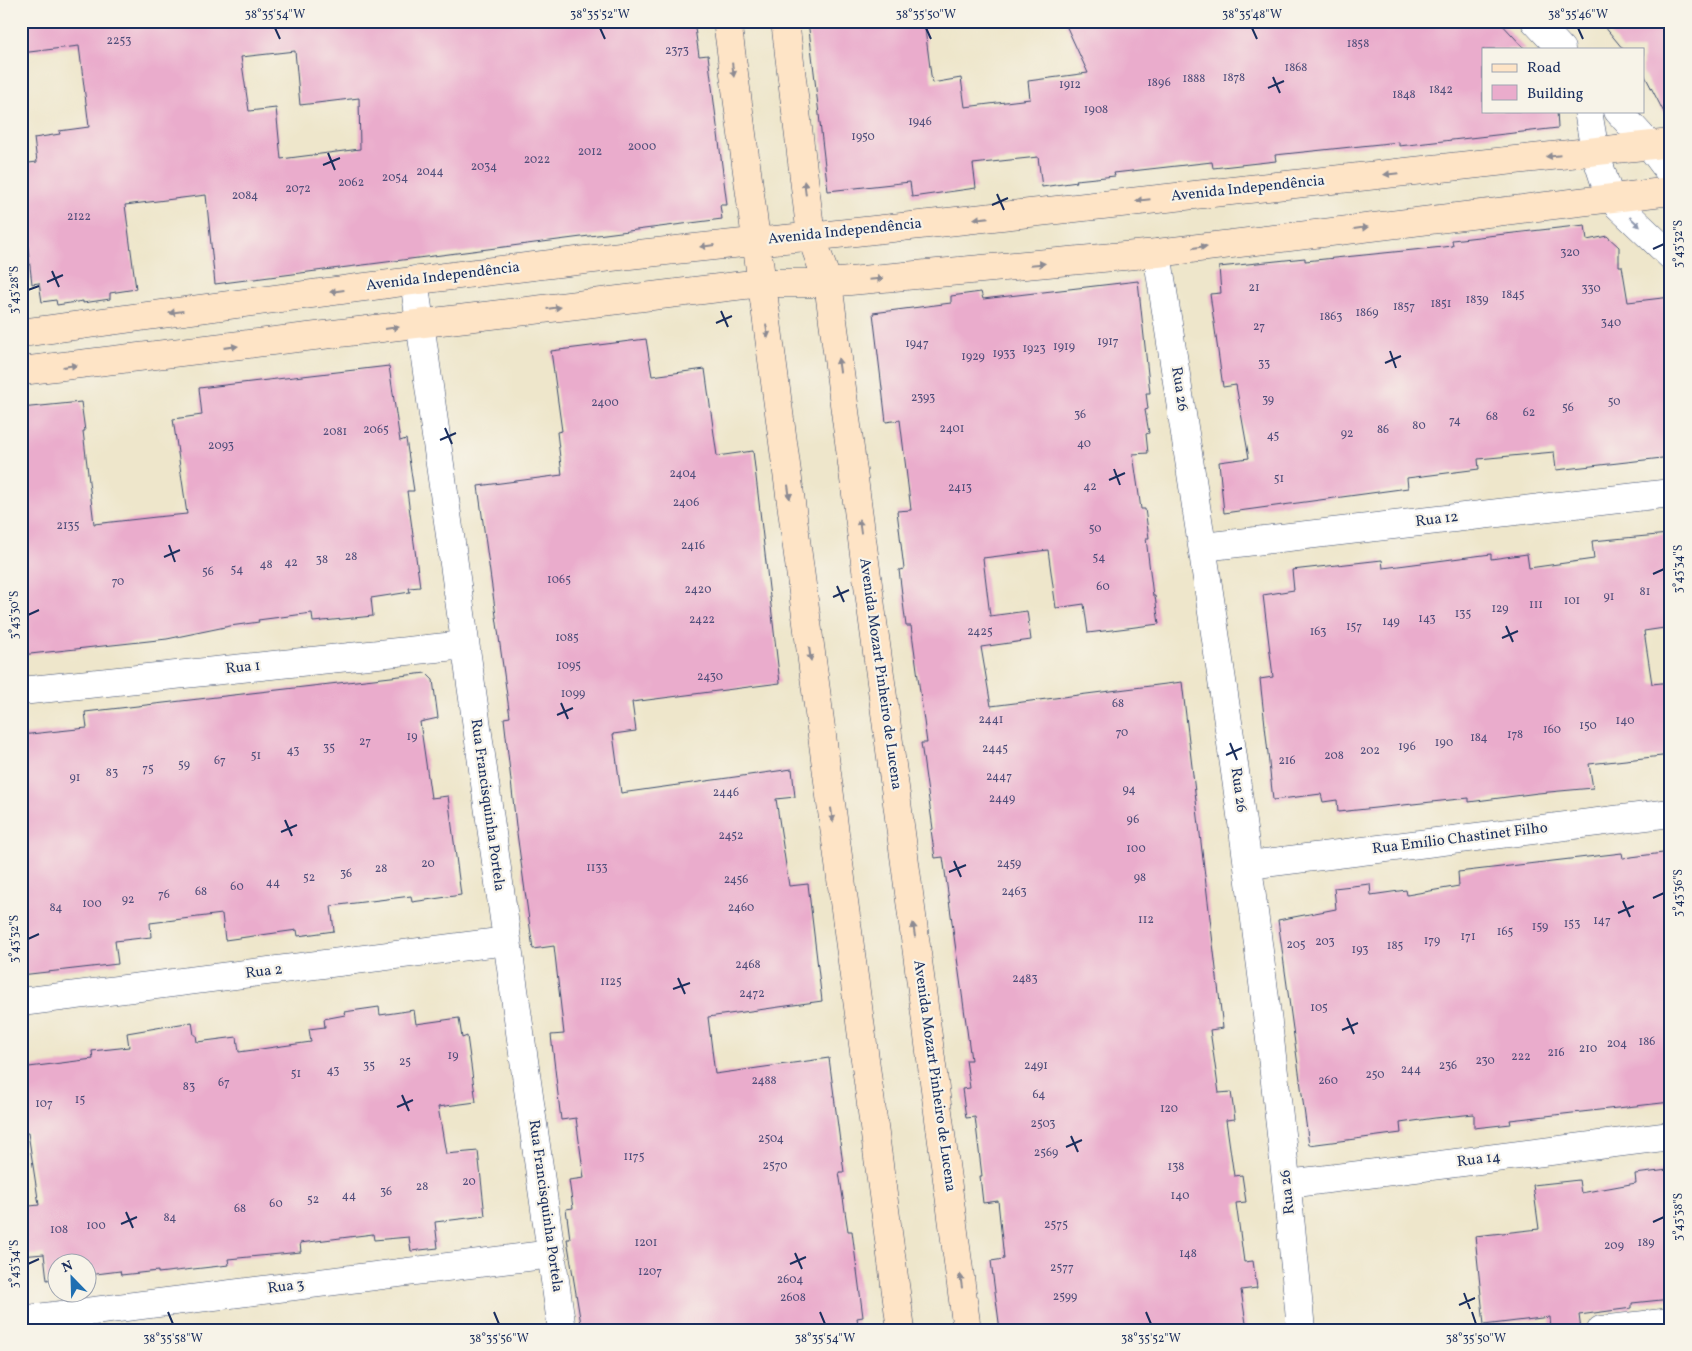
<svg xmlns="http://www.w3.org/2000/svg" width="1692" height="1351" font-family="Vollkorn,serif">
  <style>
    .building { fill: #eaaccc; fill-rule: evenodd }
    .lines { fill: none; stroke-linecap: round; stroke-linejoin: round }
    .minor-casing { stroke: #3b4a6e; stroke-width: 29 }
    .tertiary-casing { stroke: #3b4a6e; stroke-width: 29 }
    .secondary-casing { stroke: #3b4a6e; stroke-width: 29 }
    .minor { stroke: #fff; stroke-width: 28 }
    .tertiary { stroke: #fff; stroke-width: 28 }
    .secondary { stroke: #fee4c6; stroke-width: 28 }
    .oneway { fill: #8c8a92 }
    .oneway2 { fill: #8d97ae }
    .ticks { fill: none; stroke: #1b2f5e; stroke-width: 2 }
    .labels { text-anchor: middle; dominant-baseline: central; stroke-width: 4.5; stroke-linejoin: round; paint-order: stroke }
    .number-label { font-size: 12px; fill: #4f4e7a }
    .street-label { font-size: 15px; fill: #1b2f5e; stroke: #f7f3e8 }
    .neatline { fill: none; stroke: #1b2f5e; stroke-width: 2 }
    .ticks-label { font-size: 12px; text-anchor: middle; fill: #1b2f5e }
  </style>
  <rect width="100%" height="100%" fill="#f7f3e8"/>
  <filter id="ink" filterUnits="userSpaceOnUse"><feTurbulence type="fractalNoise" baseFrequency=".02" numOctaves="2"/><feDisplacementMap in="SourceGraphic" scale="10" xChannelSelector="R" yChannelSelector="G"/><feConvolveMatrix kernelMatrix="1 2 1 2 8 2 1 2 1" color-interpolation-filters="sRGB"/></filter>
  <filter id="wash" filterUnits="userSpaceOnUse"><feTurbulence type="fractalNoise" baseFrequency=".0096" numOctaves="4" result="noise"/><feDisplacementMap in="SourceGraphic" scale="20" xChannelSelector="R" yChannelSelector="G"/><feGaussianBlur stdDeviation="1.12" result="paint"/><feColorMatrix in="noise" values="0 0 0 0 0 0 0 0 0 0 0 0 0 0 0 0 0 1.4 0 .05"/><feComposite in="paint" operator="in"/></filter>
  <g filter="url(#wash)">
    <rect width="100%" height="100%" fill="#eee6cb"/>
    <g id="blocks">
      <!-- building -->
      <path class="building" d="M21,21H694L699,56L708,55L727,205H720L722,219L215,284L206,195L125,205L136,289L110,293V299L83,303V301L57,305L56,300L42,302L39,283L32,284L27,240H21V164L37,162L34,138L60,134L59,131L89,127L79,46L21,53ZM295,51L300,105L359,98L360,149L281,159L276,108L249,111L241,57Z
        M808,21H873V26L900,21H924L932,83L961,78L965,107L1030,99L1028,81L1088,73L1064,21H1499L1525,49H1483V111H1557L1558,128L1399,146V142L1275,155L1276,161L1213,168L1212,162L1114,173L1115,176L1076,180L1077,182L1042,187L1038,157L973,164L976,188L912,197L910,182L828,191Z
        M1600,21H1663L1665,28L1671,27V126L1643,72V49H1623Z
        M1585,225L1587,240L1607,236L1619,247V266H1622L1628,302L1671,297V457L1556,470L1554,452L1478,459L1479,469L1407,478L1408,488L1224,513L1219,462L1249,458L1236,385L1223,387L1210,294L1221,293L1219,267L1305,258V261L1453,246L1452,240Z
        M1138,281L1150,393H1146L1148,409L1145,410L1149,433L1146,434L1148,453L1133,454L1141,509H1145L1149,538H1146L1153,596H1155L1159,624L1088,633L1084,604L1056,608L1048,550L983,558L990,616L1027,611L1031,640L981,647L991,706L1182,682L1223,1028L1210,1030L1219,1093L1231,1092L1235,1119L1226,1120L1234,1176L1242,1175L1246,1202L1236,1203L1244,1262L1253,1261L1257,1288L1241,1290L1247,1330H1000L991,1261L1004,1259L998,1201L983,1203L980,1176H982L975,1117L966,1118L962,1089L970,1088L966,1060H971L967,1030L943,857L935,858L931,830L933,829L921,743H927L911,626H906L899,570L904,569L897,511L911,510L900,420L886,422L873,313L951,303V296L981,292L983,299Z
        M646,339L652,376L705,369L717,456L753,451L780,683L632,702L636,731L613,734L621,793L792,769L795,797L776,799L789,886L808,884L822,1001L708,1017L715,1074L829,1058L844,1172H839L848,1231H852L863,1317L857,1318L859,1330H582L567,1239H570L566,1209L573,1208L569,1180L584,1178L576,1118L561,1120L551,1035L564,1034L554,946L533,949L516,826L504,718L510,717L478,486L562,475L557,432L562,431L551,351Z
        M389,366L400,441L406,439L414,491H407L420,587L409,588L410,592L371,598L373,616L313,622L312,613L258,620L259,622L230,626L167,639L21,655V408L81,402L85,431H83L94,524L156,517L187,514L173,419L202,415L199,388Z
        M1669,534L1671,551V627L1644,631L1652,684L1671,682V755L1589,764L1593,788L1538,793L1469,802V798L1338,812L1337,800L1323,802L1321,794L1273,800L1260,679L1273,677L1263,595L1294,590L1292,570L1382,560L1383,568L1491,554V559L1527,554L1529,568L1594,559L1592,541Z
        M426,673L433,680L438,718L420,722L431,798L448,796L461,895L412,902L411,896L331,906L334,931L298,936L297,930L225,940L222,914L150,923L151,937L115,941L118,964L21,975V735L87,728L85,712Z
        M1671,852V1102L1510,1120L1511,1124L1474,1128V1114L1435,1118L1400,1123L1401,1133L1309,1145L1278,920L1336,909L1334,888L1370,884L1371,895L1406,890L1407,895L1459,886L1458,872L1622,853L1623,858Z
        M379,1007L380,1015L414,1010L416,1024L459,1018L462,1038L467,1036L476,1102L438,1107L446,1154L478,1151L485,1216L435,1222L438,1248L411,1251L409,1237L374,1240L373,1234L300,1243L301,1252L228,1259L229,1265L158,1273V1271L121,1275L120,1271L88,1275V1264H58V1278L47,1280L44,1254L21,1256V1207L39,1205L28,1133H21V1068L93,1059L92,1051L129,1047L127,1033L192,1022L194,1035H196L197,1042L237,1037L239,1052L311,1042L309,1029L325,1027L324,1019L345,1015L344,1012Z
        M1668,1170L1671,1189V1299L1632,1303V1308L1579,1315L1581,1330H1551L1550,1317L1484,1325L1475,1236L1539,1229L1533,1185L1579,1180L1581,1193L1636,1183L1635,1174Z"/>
    </g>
  </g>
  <g filter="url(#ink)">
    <use href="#blocks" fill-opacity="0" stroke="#3b4a6e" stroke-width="1"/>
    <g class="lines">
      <!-- minor casing -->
      <g class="minor-casing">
        <path id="minor" d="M1535,21L1561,49
          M1588,111L1595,152
          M1618,111L1650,146
          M1157,253C1213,611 1268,969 1301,1330
          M414,280L562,1330
          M1203,547L1671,493
          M21,691L465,645
          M1249,865L1671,813
          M21,1002L507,941
          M1288,1184L1671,1136
          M21,1320L552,1254
          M1601,1330L1671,1322"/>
      </g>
      <!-- tertiary casing -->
      <g class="tertiary-casing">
        <path id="tertiary" d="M1650,146L1671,174
          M1595,152L1610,198L1671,256"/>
      </g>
      <!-- secondary casing -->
      <g class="secondary-casing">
        <path id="secondary" d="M727,21L901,1330
          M785,21L811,236L828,283L967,1330
          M21,333C290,297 558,259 828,235L1671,143
          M21,371L761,283H828L1157,253L1671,191"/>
      </g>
      <!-- minor -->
      <use href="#minor" class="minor"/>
      <!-- tertiary -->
      <use href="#tertiary" class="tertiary"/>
      <!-- secondary -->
      <use href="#secondary" class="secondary"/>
    </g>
    <!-- one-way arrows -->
    <defs><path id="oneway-solid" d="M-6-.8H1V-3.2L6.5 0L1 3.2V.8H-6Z" transform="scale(1.25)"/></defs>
    <g class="oneway">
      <use href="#oneway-solid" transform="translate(733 70) rotate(83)"/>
      <use href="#oneway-solid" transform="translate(1553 156) rotate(174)"/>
      <use href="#oneway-solid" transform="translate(1391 174) rotate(174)"/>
      <use href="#oneway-solid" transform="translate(805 188) rotate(-97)"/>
      <use href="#oneway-solid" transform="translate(1143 200) rotate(174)"/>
      <use href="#oneway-solid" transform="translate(981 218) rotate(174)"/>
      <use href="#oneway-solid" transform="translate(1361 228) rotate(-7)"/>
      <use href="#oneway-solid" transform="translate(707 246) rotate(173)"/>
      <use href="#oneway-solid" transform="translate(1200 247) rotate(-7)"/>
      <use href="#oneway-solid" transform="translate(1038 264) rotate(-5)"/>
      <use href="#oneway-solid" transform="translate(876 279) rotate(-5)"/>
      <use href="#oneway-solid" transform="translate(337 291) rotate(172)"/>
      <use href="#oneway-solid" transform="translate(554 308) rotate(-7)"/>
      <use href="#oneway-solid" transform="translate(176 312) rotate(172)"/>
      <use href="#oneway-solid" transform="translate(392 328) rotate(-7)"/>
      <use href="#oneway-solid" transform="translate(767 331) rotate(82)"/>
      <use href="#oneway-solid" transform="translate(231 347) rotate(-7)"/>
      <use href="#oneway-solid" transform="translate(839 365) rotate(-98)"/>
      <use href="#oneway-solid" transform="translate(70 366) rotate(-7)"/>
      <use href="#oneway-solid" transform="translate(789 492) rotate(82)"/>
      <use href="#oneway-solid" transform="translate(860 526) rotate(-98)"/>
      <use href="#oneway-solid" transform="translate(810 654) rotate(82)"/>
      <use href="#oneway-solid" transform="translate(832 815) rotate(82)"/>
      <use href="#oneway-solid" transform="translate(914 930) rotate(-98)"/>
      <use href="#oneway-solid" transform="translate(961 1281) rotate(-98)"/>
    </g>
    <use class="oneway2" href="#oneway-solid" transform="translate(1635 222) rotate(43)"/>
  </g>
  <!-- ticks -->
  <path class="ticks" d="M275,28L280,39M600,28L605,39M926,28L931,39M1252,28L1257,39M1578,28L1583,39M1273,77L1280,93M1268,88L1284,81M328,153L335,170M323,165L340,158M997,194L1004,210M992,205L1008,198M1653,249L1664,244M52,271L59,287M47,282L63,275M28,290L39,286M721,311L728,327M716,323L732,316M1390,351L1396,368M1385,363L1401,356M445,428L452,444M440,440L456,433M1114,469L1120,485M1109,480L1125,473M169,545L175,562M164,557L180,550M1653,574L1664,569M837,586L844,602M833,597L849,590M28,615L39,610M1506,626L1513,642M1502,638L1518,631M561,703L568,719M557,715L573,708M1230,743L1237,760M1226,755L1242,748M285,820L292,836M281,832L297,825M954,861L961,877M949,872L966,865M1653,898L1664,893M1623,901L1630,917M1618,913L1634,906M28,939L39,934M678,978L685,994M673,989L690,983M1347,1018L1354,1034M1342,1030L1358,1023M402,1095L409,1111M397,1107L413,1100M1071,1136L1078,1152M1066,1147L1082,1140M126,1212L133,1228M1653,1222L1664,1217M121,1224L137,1217M795,1253L802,1269M28,1264L39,1259M790,1264L806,1257M1464,1293L1470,1309M1459,1305L1475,1298M168,1312L173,1324M494,1312L499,1324M820,1312L825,1324M1146,1312L1151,1324M1472,1312L1476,1324"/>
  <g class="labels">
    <!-- number labels -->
    <g class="number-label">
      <text x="119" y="41">2253</text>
      <text x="1358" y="44">1858</text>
      <text x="677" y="51">2373</text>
      <text x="1296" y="68">1868</text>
      <text x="1234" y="78">1878</text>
      <text x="1194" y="79">1888</text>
      <text x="1159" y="83">1896</text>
      <text x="1070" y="85">1912</text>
      <text x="1441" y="90">1842</text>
      <text x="1404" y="95">1848</text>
      <text x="1096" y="110">1908</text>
      <text x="920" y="122">1946</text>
      <text x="863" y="137">1950</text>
      <text x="642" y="147">2000</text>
      <text x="590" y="152">2012</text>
      <text x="537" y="160">2022</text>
      <text x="484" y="167">2034</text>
      <text x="430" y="172">2044</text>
      <text x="395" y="178">2054</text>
      <text x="351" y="183">2062</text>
      <text x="298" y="189">2072</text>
      <text x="245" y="196">2084</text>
      <text x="79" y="217">2122</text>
      <text x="1570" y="253">320</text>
      <text x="1254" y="288">21</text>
      <text x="1591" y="289">330</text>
      <text x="1513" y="295">1845</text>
      <text x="1477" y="300">1839</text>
      <text x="1441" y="304">1851</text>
      <text x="1404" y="307">1857</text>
      <text x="1367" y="313">1869</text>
      <text x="1331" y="317">1863</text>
      <text x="1611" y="323">340</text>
      <text x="1259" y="327">27</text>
      <text x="1108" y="342">1917</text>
      <text x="917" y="344">1947</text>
      <text x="1064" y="347">1919</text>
      <text x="1034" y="349">1923</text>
      <text x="1004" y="354">1933</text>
      <text x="973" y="357">1929</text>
      <text x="1264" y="364">33</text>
      <text x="923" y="398">2393</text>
      <text x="1268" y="400">39</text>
      <text x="1614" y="402">50</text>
      <text x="605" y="403">2400</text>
      <text x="1568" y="408">56</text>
      <text x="1529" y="413">62</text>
      <text x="1080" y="415">36</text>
      <text x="1492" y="417">68</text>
      <text x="1455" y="421">74</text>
      <text x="1419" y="426">80</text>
      <text x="952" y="429">2401</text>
      <text x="376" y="430">2065</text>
      <text x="1383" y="430">86</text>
      <text x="335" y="432">2081</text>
      <text x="1347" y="434">92</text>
      <text x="1273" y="436">45</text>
      <text x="1084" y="444">40</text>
      <text x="221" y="446">2093</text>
      <text x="683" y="474">2404</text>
      <text x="1279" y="479">51</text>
      <text x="1090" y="487">42</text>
      <text x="960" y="488">2413</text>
      <text x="686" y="503">2406</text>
      <text x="68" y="526">2135</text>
      <text x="1095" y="529">50</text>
      <text x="693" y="546">2416</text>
      <text x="351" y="557">28</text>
      <text x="1099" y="558">54</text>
      <text x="322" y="560">38</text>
      <text x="291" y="563">42</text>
      <text x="266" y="565">48</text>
      <text x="237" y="570">54</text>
      <text x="208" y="572">56</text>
      <text x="559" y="580">1065</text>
      <text x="118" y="582">70</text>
      <text x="1103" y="587">60</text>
      <text x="698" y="590">2420</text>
      <text x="1645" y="592">81</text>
      <text x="1609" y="597">91</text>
      <text x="1572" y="601">101</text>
      <text x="1536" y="605">111</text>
      <text x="1500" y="609">129</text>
      <text x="1463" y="614">135</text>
      <text x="1427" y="619">143</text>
      <text x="702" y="620">2422</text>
      <text x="1391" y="622">149</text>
      <text x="1354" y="627">157</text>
      <text x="980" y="632">2425</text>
      <text x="1318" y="632">163</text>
      <text x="567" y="638">1085</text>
      <text x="569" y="666">1095</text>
      <text x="710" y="677">2430</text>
      <text x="573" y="694">1099</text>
      <text x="1118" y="704">68</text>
      <text x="991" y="720">2441</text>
      <text x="1625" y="721">140</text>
      <text x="1588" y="726">150</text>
      <text x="1552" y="730">160</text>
      <text x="1122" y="733">70</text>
      <text x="1515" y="735">178</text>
      <text x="412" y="737">19</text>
      <text x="1479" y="738">184</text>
      <text x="365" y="742">27</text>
      <text x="1444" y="743">190</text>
      <text x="1407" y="747">196</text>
      <text x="329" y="748">35</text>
      <text x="995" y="749">2445</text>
      <text x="293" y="751">43</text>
      <text x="1370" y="751">202</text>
      <text x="256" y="756">51</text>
      <text x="1334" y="756">208</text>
      <text x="220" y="761">67</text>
      <text x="1287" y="761">216</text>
      <text x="184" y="765">59</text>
      <text x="148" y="769">75</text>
      <text x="112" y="773">83</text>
      <text x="999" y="777">2447</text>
      <text x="75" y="778">91</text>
      <text x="1129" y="790">94</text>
      <text x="726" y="793">2446</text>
      <text x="1002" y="799">2449</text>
      <text x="1133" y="820">96</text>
      <text x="731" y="836">2452</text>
      <text x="1136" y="849">100</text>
      <text x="428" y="864">20</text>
      <text x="1009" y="864">2459</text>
      <text x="597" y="868">1133</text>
      <text x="381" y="869">28</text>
      <text x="346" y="874">36</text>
      <text x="309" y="878">52</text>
      <text x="1140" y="878">98</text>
      <text x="736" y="880">2456</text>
      <text x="273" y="883">44</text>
      <text x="237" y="887">60</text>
      <text x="201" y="892">68</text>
      <text x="1014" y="892">2463</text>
      <text x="164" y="895">76</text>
      <text x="128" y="900">92</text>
      <text x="92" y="904">100</text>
      <text x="56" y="908">84</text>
      <text x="741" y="908">2460</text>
      <text x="1146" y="920">112</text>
      <text x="1602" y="921">147</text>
      <text x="1572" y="924">153</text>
      <text x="1540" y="927">159</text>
      <text x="1505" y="932">165</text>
      <text x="1468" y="937">171</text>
      <text x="1432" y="941">179</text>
      <text x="1325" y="942">203</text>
      <text x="1296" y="945">205</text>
      <text x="1395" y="946">185</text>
      <text x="1360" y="950">193</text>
      <text x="748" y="965">2468</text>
      <text x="1025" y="979">2483</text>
      <text x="611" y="982">1125</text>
      <text x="752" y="994">2472</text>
      <text x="1319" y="1008">105</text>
      <text x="1647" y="1042">186</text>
      <text x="1617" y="1044">204</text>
      <text x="1588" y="1049">210</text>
      <text x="1556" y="1053">216</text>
      <text x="453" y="1056">19</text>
      <text x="1521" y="1057">222</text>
      <text x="1485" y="1061">230</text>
      <text x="405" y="1062">25</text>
      <text x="369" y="1066">35</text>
      <text x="1036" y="1066">2491</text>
      <text x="1448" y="1066">236</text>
      <text x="1411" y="1070">244</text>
      <text x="333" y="1071">43</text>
      <text x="296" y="1074">51</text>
      <text x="1375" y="1075">250</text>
      <text x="764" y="1081">2488</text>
      <text x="1328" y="1081">260</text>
      <text x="224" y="1083">67</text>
      <text x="189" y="1087">83</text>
      <text x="1039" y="1095">64</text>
      <text x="80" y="1100">15</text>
      <text x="44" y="1104">107</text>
      <text x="1169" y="1109">120</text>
      <text x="1043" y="1124">2503</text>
      <text x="771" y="1139">2504</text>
      <text x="1046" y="1153">2569</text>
      <text x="634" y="1157">1175</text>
      <text x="775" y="1166">2570</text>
      <text x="1176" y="1167">138</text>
      <text x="469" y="1182">20</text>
      <text x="422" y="1187">28</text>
      <text x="386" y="1192">36</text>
      <text x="349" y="1196">44</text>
      <text x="1180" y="1196">140</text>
      <text x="313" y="1200">52</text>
      <text x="276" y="1204">60</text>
      <text x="240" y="1209">68</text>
      <text x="170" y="1218">84</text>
      <text x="1056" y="1225">2575</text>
      <text x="96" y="1226">100</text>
      <text x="59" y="1230">108</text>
      <text x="646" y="1243">1201</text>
      <text x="1646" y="1243">189</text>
      <text x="1614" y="1246">209</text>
      <text x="1188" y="1254">148</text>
      <text x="1062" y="1268">2577</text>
      <text x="650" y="1272">1207</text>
      <text x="790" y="1280">2604</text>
      <text x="1065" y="1297">2599</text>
      <text x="793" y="1298">2608</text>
    </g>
    <!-- street labels -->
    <g class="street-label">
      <text transform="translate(1248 189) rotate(-6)">Avenida Independência</text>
      <text transform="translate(845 232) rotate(-6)">Avenida Independência</text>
      <text transform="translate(443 277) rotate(-7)">Avenida Independência</text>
      <text transform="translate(1179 389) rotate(81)">Rua 26</text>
      <text transform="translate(1437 520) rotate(-7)">Rua 12</text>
      <text transform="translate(243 668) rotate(-6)">Rua 1</text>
      <text transform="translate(880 674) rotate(82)">Avenida Mozart Pinheiro de Lucena</text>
      <text transform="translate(1238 790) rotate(82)">Rua 26</text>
      <text transform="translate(487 805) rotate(82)">Rua Francisquinha Portela</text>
      <text transform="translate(1460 839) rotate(-7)">Rua Emílio Chastinet Filho</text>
      <text transform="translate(264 972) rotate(-7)">Rua 2</text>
      <text transform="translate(934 1076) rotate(82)">Avenida Mozart Pinheiro de Lucena</text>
      <text transform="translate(1479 1160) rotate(-7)">Rua 14</text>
      <text transform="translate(1288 1192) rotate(-96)">Rua 26</text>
      <text transform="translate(545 1206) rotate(82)">Rua Francisquinha Portela</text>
      <text transform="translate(286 1287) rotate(-7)">Rua 3</text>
    </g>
  </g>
  <!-- margin -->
  <rect width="1692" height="1351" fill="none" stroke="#f7f3e8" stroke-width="55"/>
  <!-- legend -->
  <rect x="1482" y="48" width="162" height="65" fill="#f7f3e8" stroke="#9fa5b1"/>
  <rect x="1492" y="64" width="25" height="8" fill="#fee4c6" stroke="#9fa5b1"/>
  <text x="1527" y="72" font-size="15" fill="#1b2f5e">Road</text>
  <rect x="1492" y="85" width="25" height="15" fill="#eaaccc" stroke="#9fa5b1"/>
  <text x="1527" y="98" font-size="15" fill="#1b2f5e">Building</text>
  <!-- north arrow -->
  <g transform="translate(72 1278) rotate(337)"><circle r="24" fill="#f7f3e8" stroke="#9fa5b1"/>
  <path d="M0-4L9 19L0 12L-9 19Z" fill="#1f6fb2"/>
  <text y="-8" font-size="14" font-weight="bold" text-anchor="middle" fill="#1b2f5e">N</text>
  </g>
  <rect x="28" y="28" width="1636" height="1296" class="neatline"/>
  <g class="ticks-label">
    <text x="275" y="18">38°35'54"W</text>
    <text x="600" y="18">38°35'52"W</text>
    <text x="926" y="18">38°35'50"W</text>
    <text x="1252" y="18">38°35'48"W</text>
    <text x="1578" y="18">38°35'46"W</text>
    <text transform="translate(1678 244) rotate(-90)" y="4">3°43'32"S</text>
    <text transform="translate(14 290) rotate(-90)" y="4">3°43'28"S</text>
    <text transform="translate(1678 569) rotate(-90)" y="4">3°43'34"S</text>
    <text transform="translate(14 615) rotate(-90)" y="4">3°43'30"S</text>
    <text transform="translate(1678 893) rotate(-90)" y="4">3°43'36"S</text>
    <text transform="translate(14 939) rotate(-90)" y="4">3°43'32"S</text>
    <text transform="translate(1678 1217) rotate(-90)" y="4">3°43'38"S</text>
    <text transform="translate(14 1264) rotate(-90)" y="4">3°43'34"S</text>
    <text x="173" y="1342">38°35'58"W</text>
    <text x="499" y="1342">38°35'56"W</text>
    <text x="825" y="1342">38°35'54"W</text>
    <text x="1151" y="1342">38°35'52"W</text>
    <text x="1476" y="1342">38°35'50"W</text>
  </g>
</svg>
